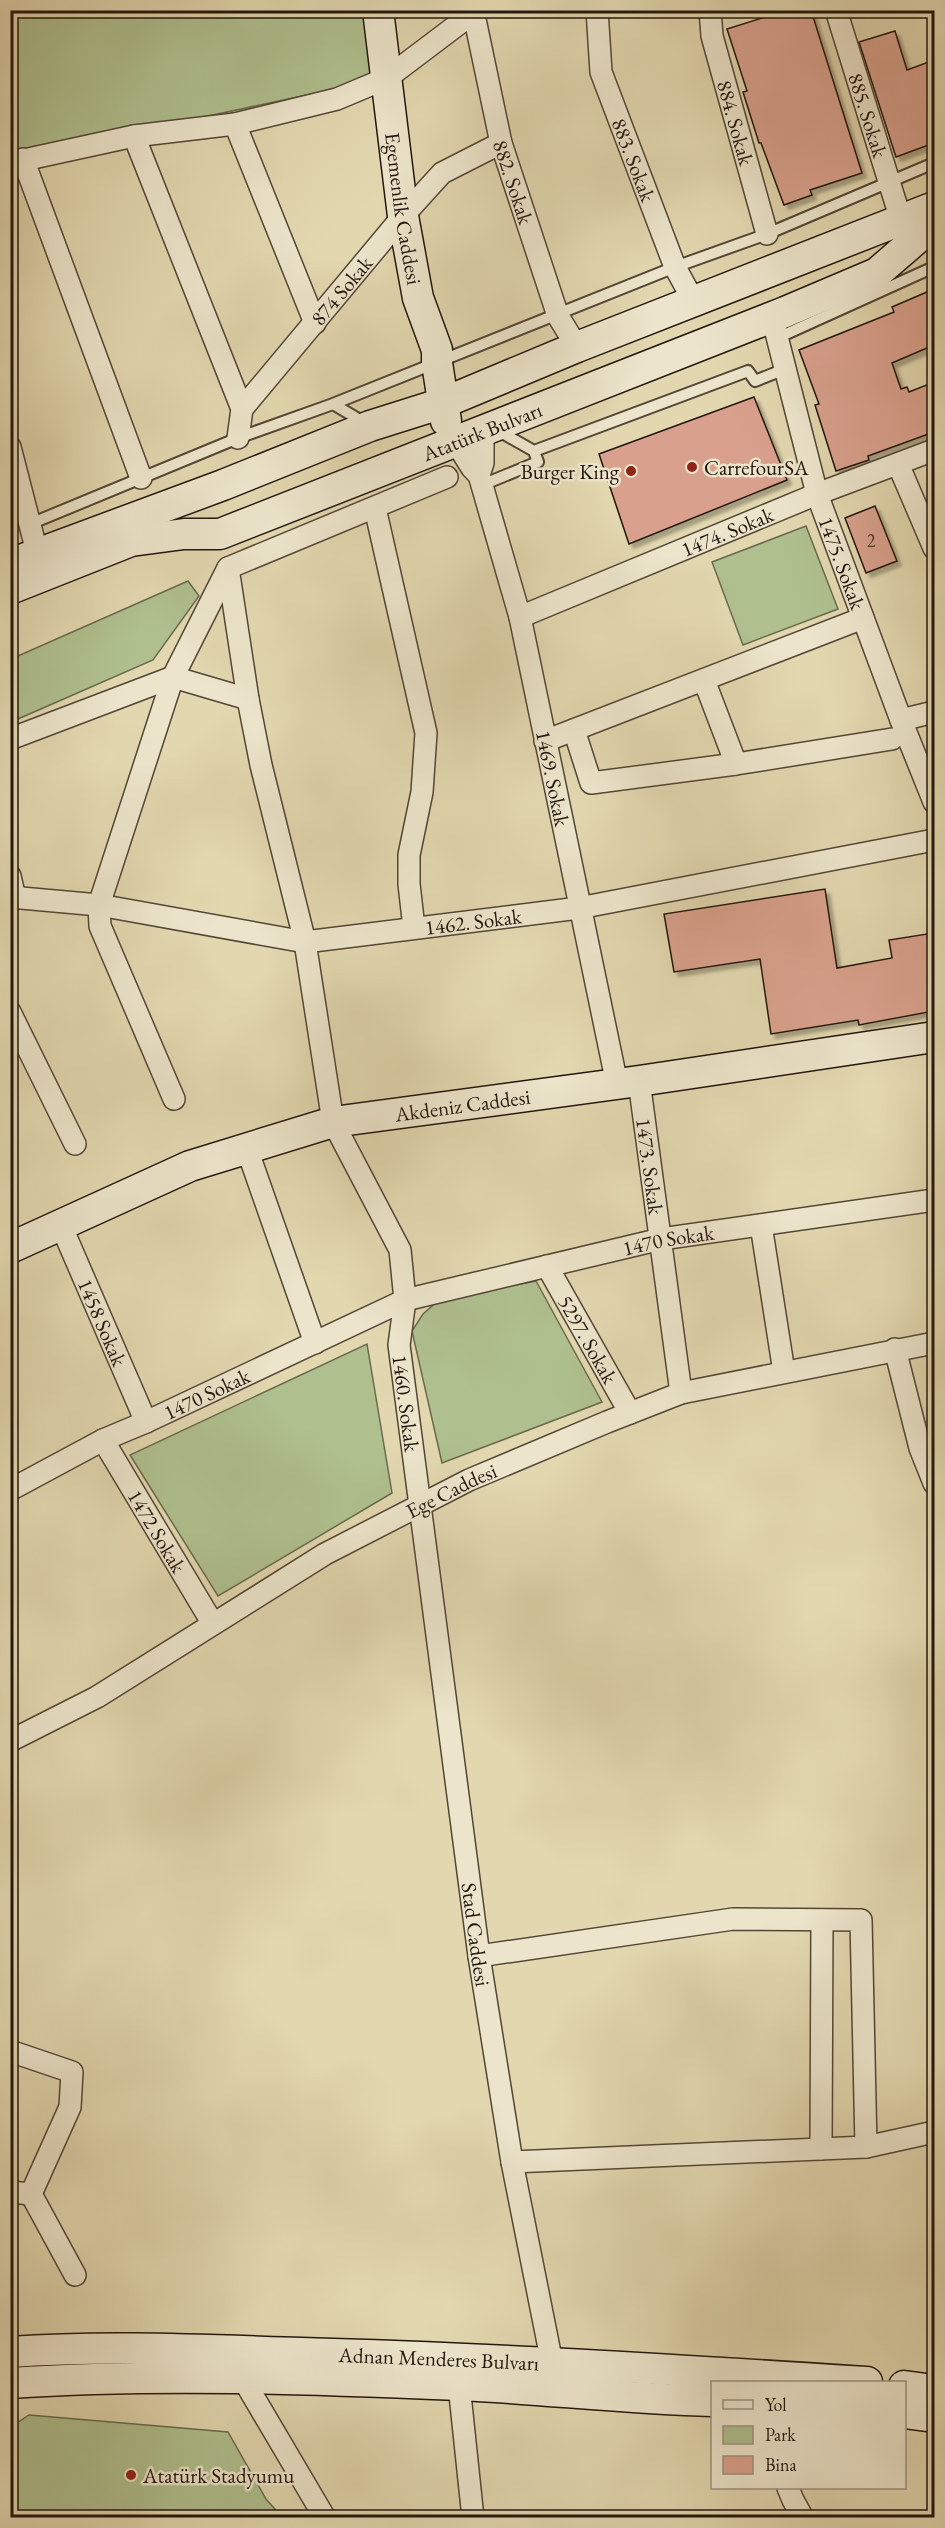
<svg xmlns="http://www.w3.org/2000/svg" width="945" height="2528" font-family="'EB Garamond',serif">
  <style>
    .green { fill: #afbf8e; stroke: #696a4e; stroke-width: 1.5 }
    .building { fill: #d9a18d; stroke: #23160f; stroke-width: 1.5; filter: url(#shadow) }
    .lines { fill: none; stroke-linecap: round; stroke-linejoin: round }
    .lane-casing { stroke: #534637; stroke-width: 14 }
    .street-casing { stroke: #534637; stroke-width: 24 }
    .secondary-casing { stroke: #23160f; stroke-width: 33 }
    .lane { stroke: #ece5cb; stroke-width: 10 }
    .street { stroke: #ece5cb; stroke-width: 21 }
    .secondary { stroke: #ece5cb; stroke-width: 30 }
    .poi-dot { fill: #8f2418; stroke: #ece5cb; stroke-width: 2 }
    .labels { text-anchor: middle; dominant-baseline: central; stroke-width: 5; stroke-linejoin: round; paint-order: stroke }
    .number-label { font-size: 18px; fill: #50392e }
    .street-label { font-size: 21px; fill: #23160f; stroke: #ece5cb }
    .poi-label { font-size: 21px; fill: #23160f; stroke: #ece5cb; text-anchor: start }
  </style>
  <defs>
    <filter id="shadow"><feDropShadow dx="4.5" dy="4.5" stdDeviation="1.5" flood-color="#0004"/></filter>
  </defs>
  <rect width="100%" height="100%" fill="#e2d7af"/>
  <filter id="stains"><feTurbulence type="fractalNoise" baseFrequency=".00333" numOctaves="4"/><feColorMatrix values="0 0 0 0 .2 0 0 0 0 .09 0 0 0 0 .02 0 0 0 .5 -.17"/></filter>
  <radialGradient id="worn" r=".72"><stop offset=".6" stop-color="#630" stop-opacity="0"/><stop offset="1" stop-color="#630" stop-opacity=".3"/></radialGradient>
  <!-- green -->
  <path class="green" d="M10,11H378L387,78L11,158Z
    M806,526L838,609L743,645L712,562Z
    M188,581L199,596L153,660L11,722V659Z
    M536,1281L602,1402L442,1463L412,1331L423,1314L439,1300Z
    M367,1344L392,1493L218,1596L130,1455Z
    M29,2415L228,2432L266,2499L282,2517H11V2427Z"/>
  <!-- building -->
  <path class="building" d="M774,10H811L862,173L810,190L812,195L784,205L761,143H759L743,92L747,91L727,29L775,14Z
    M895,31L907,70L934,60V143L896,157L859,42Z
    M934,289V345L892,363L901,389L907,387L909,392L934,382V432L868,456L869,460L836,471L815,405L819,404L799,350L894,312L892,307Z
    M754,397L787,480L629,544L599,454Z
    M875,506L897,561L866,573L845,518Z
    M825,889L837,968L892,958L889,940L927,934L934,981V1011L859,1025L858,1020L771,1034L760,959L674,972L664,914Z"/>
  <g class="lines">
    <!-- lane casing -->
    <g class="lane-casing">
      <path id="lane" d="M777,338L934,267
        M333,404L675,267L767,234L934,163
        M497,430L534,451L748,371L755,381L785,369
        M482,485L538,462L534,451
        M30,524L238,438L333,404L365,423"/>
    </g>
    <!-- street casing -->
    <g class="street-casing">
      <g id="street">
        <path id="s1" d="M473,10L501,143L558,316L577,347"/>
        <path id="s2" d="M597,10L601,72L675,267L694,302"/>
        <path id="s3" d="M710,10L712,36L767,234"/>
        <path id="s4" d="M836,10L901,220"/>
        <path d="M235,124L315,323"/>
        <path d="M134,136L242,409"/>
        <path d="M23,159L141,478"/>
        <path d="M10,163L134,136L235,124L337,99L387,78L477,10"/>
        <path id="s5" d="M772,317L817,494L901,720L934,802"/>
        <path id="s6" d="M483,430V463L479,475L520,617L617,1084"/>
        <path id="s7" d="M238,438L242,409L403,216L442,173L501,143"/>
        <path d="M455,441L472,468L479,475"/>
        <path d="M10,447L38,556"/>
        <path d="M898,464L934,548"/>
        <path d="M375,508L426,733L422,792L409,855V884L414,928"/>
        <path id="s8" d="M228,568L248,699L261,765L305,942L333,1122L400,1250L405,1300L661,1239L934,1200"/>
        <path id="s9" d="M520,617L817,494L934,450"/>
        <path d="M704,680L736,764"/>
        <path d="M901,720L934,712"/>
        <path d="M574,730L591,783L736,764L892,739"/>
        <path d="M10,739L173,677L248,699"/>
        <path d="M545,741L863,618"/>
        <path d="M10,876L15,898"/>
        <path id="s10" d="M10,897L99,905L305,942L579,908L934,840"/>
        <path d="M10,1012L75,1144"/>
        <path id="s11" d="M639,1081L681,1393"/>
        <path d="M174,1099L100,926L99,905L173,677L228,568L447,477"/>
        <path d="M247,1149L315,1343"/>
        <path id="s12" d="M60,1223L146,1422"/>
        <path d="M761,1225L784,1372"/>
        <path id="s13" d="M547,1266L630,1413"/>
        <path id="s14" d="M405,1300L399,1345L479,1956L512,2162L552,2363"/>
        <path d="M895,1349L920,1448L934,1483"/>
        <path id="s15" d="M103,1440L213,1624"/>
        <path id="s16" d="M10,1490L103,1440L146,1422L405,1300"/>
        <path id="s17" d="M10,1741L97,1697L325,1554L469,1480L607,1422L681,1393L934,1343"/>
        <path d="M479,1956L733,1919L861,1920L866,2147"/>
        <path d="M10,2051L72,2072L70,2107L31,2194"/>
        <path d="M821,2149L822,1920"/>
        <path d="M512,2162L866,2147L934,2132"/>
        <path d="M10,2192L31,2194"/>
        <path d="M31,2194L75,2275"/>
        <path d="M243,2379L325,2518"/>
        <path d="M459,2385L473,2518"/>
        <path d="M788,2488L793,2500L803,2518"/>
      </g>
    </g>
    <!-- secondary casing -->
    <g class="secondary-casing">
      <g id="secondary">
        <path id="s18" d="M378,10L403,216L418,298L437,350V363L446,421"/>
        <path d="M10,564L223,485L370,426L443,403L577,347L934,207"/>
        <path id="s19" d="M10,589L131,541L184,534H220L785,312L877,273L922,234L934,227"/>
        <path id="s20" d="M10,1248L190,1166L333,1122L639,1081L934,1037"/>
        <path id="s21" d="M10,2352C107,2345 204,2350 301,2353C490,2358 678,2370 867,2382"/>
        <path d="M10,2383C159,2373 310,2379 459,2385C544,2389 628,2399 712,2401"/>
        <path d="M904,2386L934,2390"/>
        <path d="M904,2413L934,2417"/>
      </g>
    </g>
    <!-- lane -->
    <use href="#lane" class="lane"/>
    <!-- street -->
    <use href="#street" class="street"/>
    <!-- secondary -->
    <use href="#secondary" class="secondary"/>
  </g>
  <!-- markers -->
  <g class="poi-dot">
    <circle cx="692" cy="467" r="6"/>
    <circle cx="631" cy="471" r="6"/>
    <circle cx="131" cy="2475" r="6"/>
  </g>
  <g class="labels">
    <!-- number labels -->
    <g class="number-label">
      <text x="871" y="540">2</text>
    </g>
    <!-- street labels -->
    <g class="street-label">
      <text stroke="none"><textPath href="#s4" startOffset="110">885. Sokak</textPath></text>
      <text stroke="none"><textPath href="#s3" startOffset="116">884. Sokak</textPath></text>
      <text stroke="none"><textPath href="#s2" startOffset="156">883. Sokak</textPath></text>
      <text stroke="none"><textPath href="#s1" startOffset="177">882. Sokak</textPath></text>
      <text stroke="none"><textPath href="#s18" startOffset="200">Egemenlik Caddesi</textPath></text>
      <text stroke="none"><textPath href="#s7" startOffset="184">874 Sokak</textPath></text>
      <text stroke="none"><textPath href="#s19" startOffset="501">Atatürk Bulvarı</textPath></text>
      <text stroke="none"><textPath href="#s9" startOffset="224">1474. Sokak</textPath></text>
      <text stroke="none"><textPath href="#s5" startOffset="256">1475. Sokak</textPath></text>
      <text stroke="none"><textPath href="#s6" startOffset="358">1469. Sokak</textPath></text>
      <text stroke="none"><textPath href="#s10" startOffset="468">1462. Sokak</textPath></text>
      <text stroke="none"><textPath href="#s20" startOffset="478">Akdeniz Caddesi</textPath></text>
      <text stroke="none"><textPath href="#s11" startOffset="86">1473. Sokak</textPath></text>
      <text stroke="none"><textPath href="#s8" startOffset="1029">1470 Sokak</textPath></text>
      <text stroke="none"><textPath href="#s12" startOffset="108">1458 Sokak</textPath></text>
      <text stroke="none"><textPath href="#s13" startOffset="84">5297. Sokak</textPath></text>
      <text stroke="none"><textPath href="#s16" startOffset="219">1470 Sokak</textPath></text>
      <text stroke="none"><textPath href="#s14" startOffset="104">1460. Sokak</textPath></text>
      <text stroke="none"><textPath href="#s17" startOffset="508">Ege Caddesi</textPath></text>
      <text stroke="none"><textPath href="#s15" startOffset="106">1472 Sokak</textPath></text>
      <text stroke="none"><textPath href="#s14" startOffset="640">Stad Caddesi</textPath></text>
      <text stroke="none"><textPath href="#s21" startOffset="429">Adnan Menderes Bulvarı</textPath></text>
    </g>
    <!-- poi labels -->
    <g class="poi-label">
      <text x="704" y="467">CarrefourSA</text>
      <text x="619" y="471" text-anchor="end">Burger King</text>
      <text x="143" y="2475">Atatürk Stadyumu</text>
    </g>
  </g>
  <!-- margin -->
  <rect width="945" height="2528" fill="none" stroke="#e2d7af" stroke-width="36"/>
  <rect x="12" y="12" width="921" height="2504" fill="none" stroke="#23160f" stroke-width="3"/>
  <rect x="18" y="18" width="909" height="2492" fill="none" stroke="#23160f" stroke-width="1.5"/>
  <!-- legend -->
  <rect x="711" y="2381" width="195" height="108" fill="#ece5cb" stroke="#9c9280" stroke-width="1.5"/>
  <rect x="723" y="2400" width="30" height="9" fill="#ece5cb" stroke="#9c9280" stroke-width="1.5"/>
  <text x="765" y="2411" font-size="18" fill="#23160f">Yol</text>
  <rect x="723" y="2426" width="30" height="18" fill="#afbf8e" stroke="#9c9280" stroke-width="1.5"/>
  <text x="765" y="2441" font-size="18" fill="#23160f">Park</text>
  <rect x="723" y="2456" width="30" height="18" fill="#d9a18d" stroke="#9c9280" stroke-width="1.5"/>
  <text x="765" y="2471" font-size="18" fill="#23160f">Bina</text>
  <rect width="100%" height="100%" filter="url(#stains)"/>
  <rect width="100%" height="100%" fill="url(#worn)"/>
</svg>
